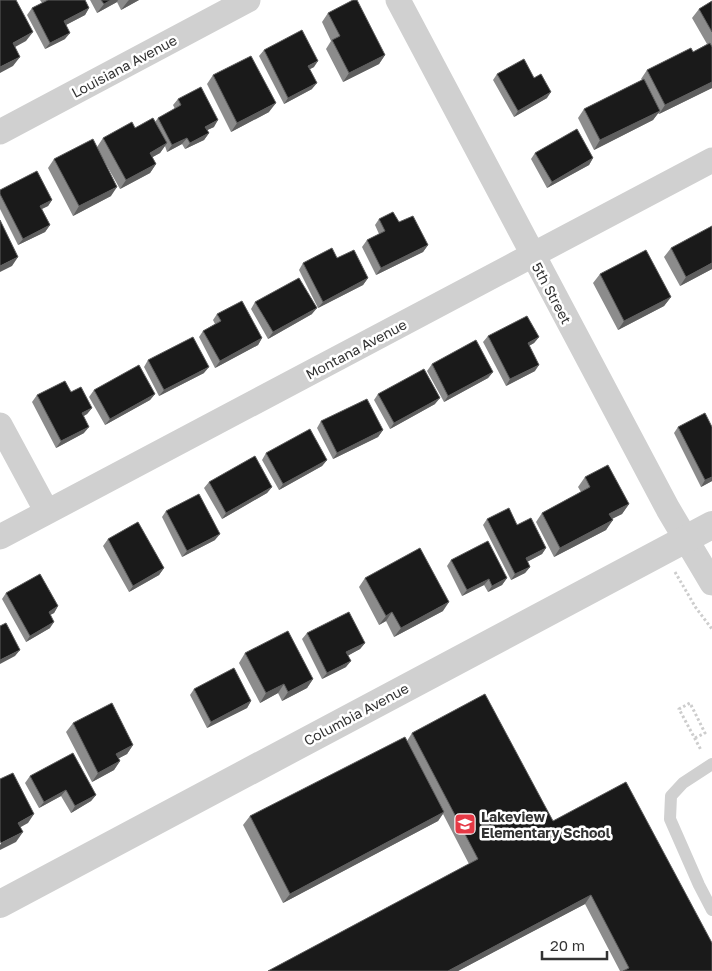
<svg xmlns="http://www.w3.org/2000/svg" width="712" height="971" font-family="'Golos Text',sans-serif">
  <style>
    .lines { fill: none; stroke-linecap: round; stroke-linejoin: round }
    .path { stroke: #cdcdcd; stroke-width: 3; stroke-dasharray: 2.5 2.5; stroke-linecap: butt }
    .service { stroke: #d0d0d0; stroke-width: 12 }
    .minor { stroke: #d0d0d0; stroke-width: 25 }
    .tertiary { stroke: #d0d0d0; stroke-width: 28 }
    .wall { fill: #8c8c8c }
    .shaded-wall { fill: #5f5f5f }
    .building { fill: #1a1a1a; stroke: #5f5f5f }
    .labels { text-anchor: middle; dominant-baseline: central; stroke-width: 5; stroke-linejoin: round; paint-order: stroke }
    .street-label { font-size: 14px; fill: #333; stroke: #fff }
    .poi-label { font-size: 14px; font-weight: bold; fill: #333; stroke: #fff; text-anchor: start }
  </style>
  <rect width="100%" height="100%" fill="#fff"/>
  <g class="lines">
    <!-- path -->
    <path class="path" d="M675,572L696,608L712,629
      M695,738L705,733L690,703L679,709L701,750"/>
    <!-- service -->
    <path class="service" d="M712,764L683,783L671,796L670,819L699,885L712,910"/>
    <!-- minor -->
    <path class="minor" d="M398,0L668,509L712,583
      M0,132L248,0
      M0,425L47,512
      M0,537L712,160"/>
    <!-- tertiary -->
    <path class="tertiary" d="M0,904L712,525"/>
  </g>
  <!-- wall -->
  <path class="wall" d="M40,0H85L89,8L85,15L66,25L65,39L45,49L27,15L32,8L42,3Z
    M90,0H139L121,10L117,2L97,13Z
    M712,1V88L659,114L658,113L653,120L594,150L578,118L584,109L642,80L641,79L647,70L693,52L707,44L692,18L699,9Z
    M328,13L385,55L379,64L343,82L326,49L331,41L322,22Z
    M264,50L314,67L310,69L312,89L284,104L259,56Z
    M497,74L547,98L514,117L493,80Z
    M213,75L269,112L231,132L207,84Z
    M178,99L214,127L207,130L209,133L204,140L185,149L182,144L167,152L165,146L160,153L152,157L156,164L150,173L120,189L103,159L111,196L73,216L48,168L54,159L97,147L103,138L155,122L158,118L175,109L173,105Z
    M535,153L593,158L589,165L547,188L531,159Z
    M0,190L52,200L48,206L42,209L50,225L45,232L18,245L0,209Z
    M379,219L399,222L428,245L423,252L376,275L362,247L367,240L379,234L375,225Z
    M671,248L712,269L680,286L664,257Z
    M337,258L368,278L363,285L318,308L299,270L303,263Z
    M600,274L671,297L664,306L618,330L593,283Z
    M255,302L312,314L268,339L251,309Z
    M217,314L262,338L258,345L215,368L199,337L203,331L215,324L213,320Z
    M488,336L539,337L534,343L529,346L535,371L506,386L483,342Z
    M148,360L204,373L159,396L144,367Z
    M432,364L493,372L488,378L444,402L427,371Z
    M94,390L155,394L150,400L105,425L89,397Z
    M71,392L92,408L87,414L84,416V433L56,448L32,402L37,395Z
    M378,394L435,404L390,429L374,400Z
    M321,421L383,430L378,437L333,459L317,428Z
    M678,427L712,481L701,487L674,433Z
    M266,453L327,460L322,466L279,490L262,460Z
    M585,477L629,504L622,514L612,519L606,530L554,557L536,522L542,513L581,492L578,487Z
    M209,482L272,487L267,493L222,519L204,488Z
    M166,511L215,540L182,557L162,517Z
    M487,519L517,525L546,548L542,554L527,562L530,567L525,573L511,580L483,525Z
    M108,539L164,568L159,575L129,592L103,546Z
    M451,560L507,578L502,585L488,592L484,585L462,596L447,566Z
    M365,578L443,611L394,637L386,621L379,625L359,587Z
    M6,593L58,606L54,613L50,615V628L26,642L2,599Z
    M307,633L365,643L360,649L348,655L346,667L322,679L302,639Z
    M245,653L313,679L307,688L282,701L278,693L260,703L239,663Z
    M194,689L251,701L247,708L207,728L190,695Z
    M73,723L133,745L127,754L119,758L120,761L114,770L92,782L66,732Z
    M412,733L553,821L712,971H620L585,904L458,971H268L469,864L443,814L438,821L283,903L243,825L250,816L407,741Z
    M30,776L96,795L91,801L71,813L61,796L39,808L25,783Z"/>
  <!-- shaded-wall -->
  <path class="shaded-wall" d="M111,0H118L117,2L97,13L104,4Z
    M129,0H139L121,10L128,1Z
    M89,8L85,15L60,28L64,21Z
    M33,32L26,41L6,52L13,43Z
    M70,33L65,39L45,49L50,43Z
    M385,55L379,64L343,82L349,73Z
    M20,57L13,66L0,73V67Z
    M318,61L314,67L304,72L308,66Z
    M712,82V88L659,114L665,105Z
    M317,83L312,89L284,104L288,98Z
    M551,92L547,98L514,117L518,111Z
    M276,103L269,112L231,132L237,123Z
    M660,111L653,120L594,150L600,140Z
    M218,120L214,127L201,133L205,127Z
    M209,133L204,140L185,149L190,143Z
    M187,138L182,144L167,152L172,145Z
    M167,143L160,153L144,162L150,153Z
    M593,158L589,165L547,188L552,182Z
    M156,164L150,173L120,189L126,180Z
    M117,187L111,196L73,216L79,206Z
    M52,200L48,206L35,212L40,206Z
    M50,225L45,232L18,245L23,239Z
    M428,245L423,252L376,275L381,268Z
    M18,257L12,266L0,272V266Z
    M712,263V269L680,286L686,277Z
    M368,278L363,285L318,308L323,302Z
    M671,297L664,306L618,330L624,321Z
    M317,308L312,314L268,339L273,332Z
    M539,337L534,343L523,349L528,343Z
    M262,338L258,345L215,368L220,361Z
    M539,365L535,371L506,386L510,379Z
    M209,367L204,373L159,396L164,390Z
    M493,372L488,378L444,402L448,396Z
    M155,394L150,400L105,425L110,419Z
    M440,398L435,404L390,429L394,423Z
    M92,408L87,414L78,419L82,413Z
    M89,427L84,433L56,448L61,441Z
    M383,430L378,437L333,459L337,453Z
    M327,460L322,466L279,490L283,484Z
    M712,477V481L701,487L705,480Z
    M272,487L267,493L222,519L226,513Z
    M629,504L622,514L603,523L609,514Z
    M613,520L606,530L554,557L560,548Z
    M220,534L215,540L182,557L187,551Z
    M546,548L542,554L521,565L526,558Z
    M530,567L525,573L511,580L515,574Z
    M164,568L159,575L129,592L133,586Z
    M507,578L502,585L488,592L492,586Z
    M489,579L484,585L462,596L467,590Z
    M449,602L443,611L394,637L401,628Z
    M58,606L54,613L44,618L49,612Z
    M392,612L386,621L379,625L386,616Z
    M54,622L50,628L26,642L30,636Z
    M365,643L360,649L342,659L346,652Z
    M20,650L15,656L0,664V660Z
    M351,661L346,667L322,679L327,673Z
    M313,679L307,688L282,701L288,692Z
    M284,684L278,693L260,703L266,693Z
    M251,701L247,708L207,728L211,722Z
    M133,745L127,754L110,763L116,754Z
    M120,761L114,770L92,782L98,773Z
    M66,790L61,796L39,808L44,802Z
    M96,795L91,801L71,813L75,806Z
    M444,812L438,821L283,903L290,894Z
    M34,814L28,823L12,832L18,823Z
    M23,832L16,842L0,850V845L1,843Z
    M591,895L585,904L458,971H448Z"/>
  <!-- building -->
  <path class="building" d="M0,0H16L33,32L13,43L20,57L0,67Z
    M48,0H85L89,8L64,21L70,33L50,43L32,8Z
    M101,0H111L104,4Z
    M353,0H357L385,55L349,73L332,40L340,36L328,13Z
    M712,1V32L699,9Z
    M302,30L318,61L308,66L317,83L288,98L264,50Z
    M710,43L712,47V82L665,105L647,70L691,48L693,52Z
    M251,56L276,103L237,123L213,75Z
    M524,59L534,78L541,74L551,92L518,111L497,74Z
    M644,79L660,111L600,140L584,109Z
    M201,87L218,120L205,127L209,133L190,143L187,138L172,145L158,118L181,105L178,99Z
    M153,118L167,143L150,153L156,164L126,180L103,138L132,122L135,128Z
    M577,129L593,158L552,182L535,153Z
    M93,139L117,187L79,206L54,159Z
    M37,171L52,200L40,206L50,225L23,239L0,194V190Z
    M393,212L399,222L413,216L428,245L381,268L367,240L385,231L379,219Z
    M0,220L18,257L0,266Z
    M712,226V263L686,277L671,248Z
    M332,248L337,258L354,250L368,278L323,302L303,263Z
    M646,250L671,297L624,321L600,274Z
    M299,278L317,308L273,332L255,302Z
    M242,301L262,338L220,361L203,331L221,321L217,314Z
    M527,316L539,337L528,343L539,365L510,379L488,336Z
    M193,337L209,367L164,390L148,360Z
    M476,340L493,372L448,396L432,364Z
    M139,365L155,394L110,419L94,390Z
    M424,369L440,398L394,423L378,394Z
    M65,381L71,392L81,387L92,408L82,413L89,427L61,441L37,395Z
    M367,399L383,430L337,453L321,421Z
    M705,413L712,427V477L705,480L678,427Z
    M310,429L327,460L283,484L266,453Z
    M255,456L272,487L226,513L209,482Z
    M608,465L629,504L609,514L613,520L560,548L542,513L590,487L585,477Z
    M199,494L220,534L187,551L166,511Z
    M509,508L517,525L531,518L546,548L526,558L530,567L515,574L487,519Z
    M138,522L164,568L133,586L108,539Z
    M488,541L507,578L492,586L489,579L467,590L451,560Z
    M420,548L449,602L401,628L392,612L386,616L365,578Z
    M40,574L58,606L49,612L54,622L30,636L6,593Z
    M349,612L365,643L346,652L351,661L327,673L307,633Z
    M6,623L20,650L0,660V626Z
    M288,631L313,679L288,692L284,684L266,693L245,653Z
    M234,668L251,701L211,722L194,689Z
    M485,694L553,821L626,782L712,943V971H623L629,968L591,895L448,971H268L478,859L412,733Z
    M112,703L133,745L116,754L120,761L98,773L73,723Z
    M405,737L444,812L290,894L250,816Z
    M73,753L96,795L75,806L66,790L44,802L30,776Z
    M13,773L34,814L18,823L23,832L1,843L0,841V779Z"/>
  <!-- icons -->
  <defs>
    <g id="school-square" transform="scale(1.125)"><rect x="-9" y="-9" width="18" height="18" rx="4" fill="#e63946" stroke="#fff"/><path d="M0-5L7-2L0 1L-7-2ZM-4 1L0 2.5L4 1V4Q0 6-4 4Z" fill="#fff"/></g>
  </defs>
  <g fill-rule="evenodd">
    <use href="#school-square" x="465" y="824"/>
  </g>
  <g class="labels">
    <!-- street labels -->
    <g class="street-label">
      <text transform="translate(124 66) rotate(-28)">Louisiana Avenue</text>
      <text transform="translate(552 293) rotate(62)">5th Street</text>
      <text transform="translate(356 349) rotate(-28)">Montana Avenue</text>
      <text transform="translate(356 714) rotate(-28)">Columbia Avenue</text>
    </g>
    <!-- poi labels -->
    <g class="poi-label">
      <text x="481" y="816">Lakeview<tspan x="481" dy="16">Elementary School</tspan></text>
    </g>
  </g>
  <!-- scale -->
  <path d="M542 951v8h65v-8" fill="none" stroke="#333333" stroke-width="2.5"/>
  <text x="550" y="951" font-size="15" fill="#333333" stroke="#ffffff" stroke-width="4" paint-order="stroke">20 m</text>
</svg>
